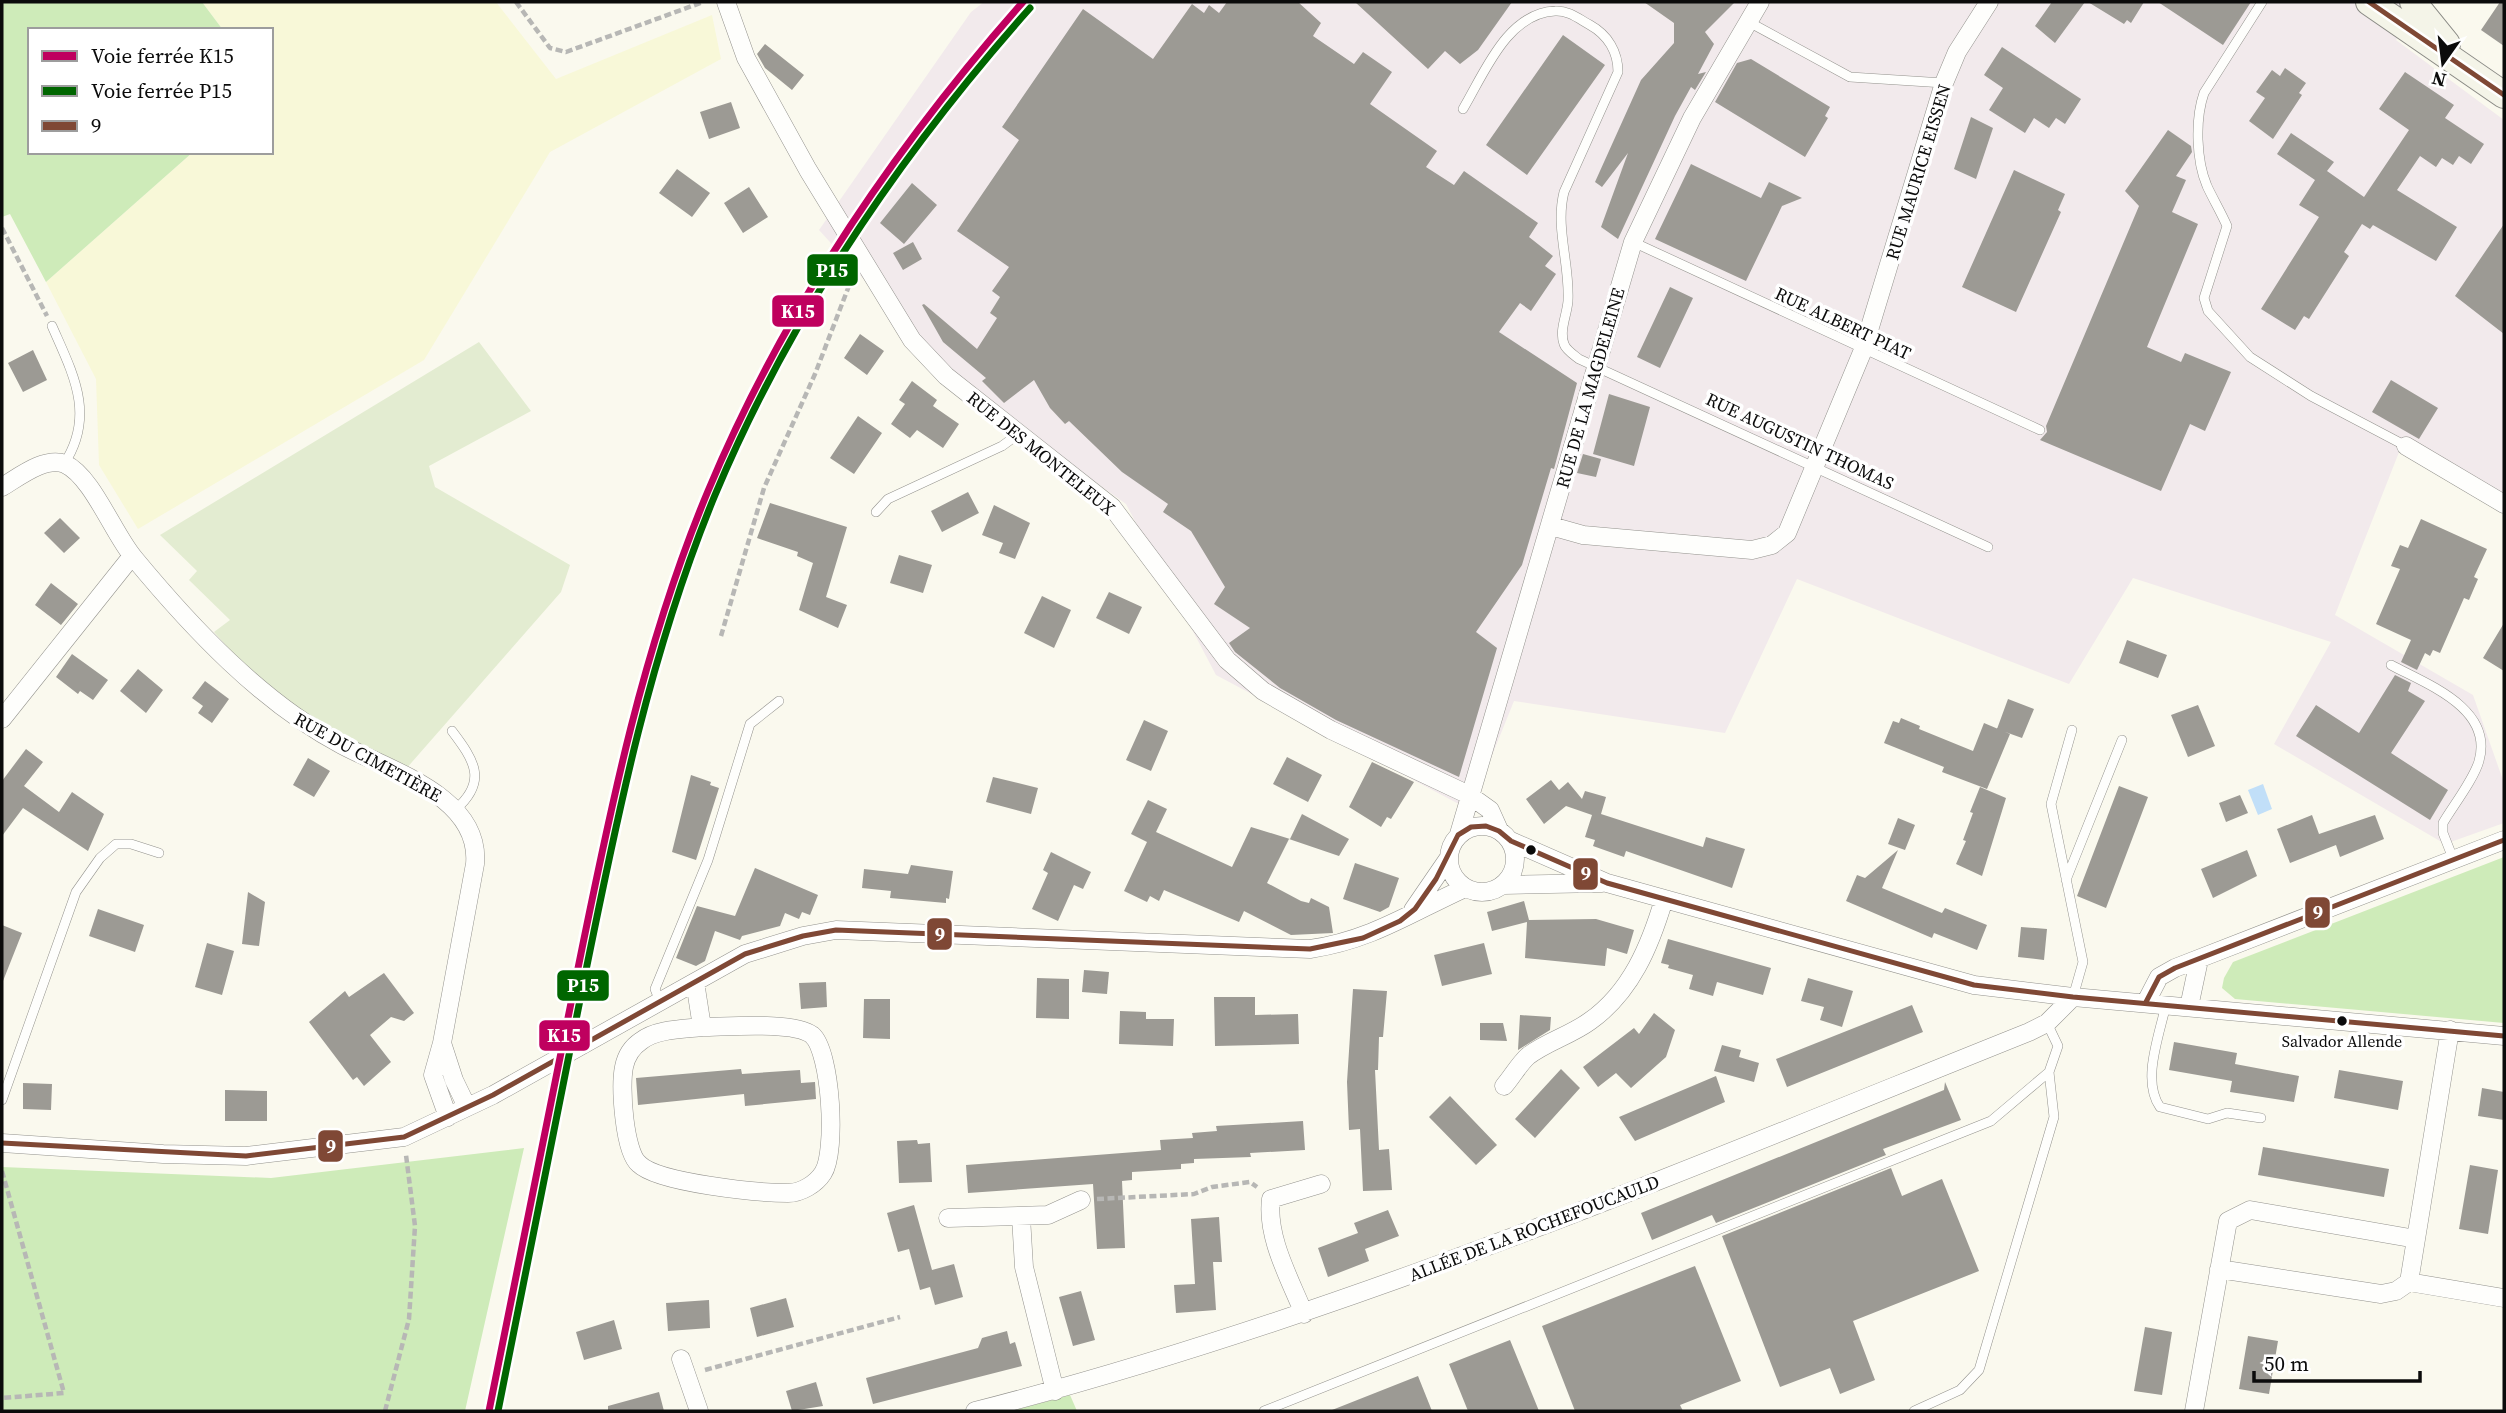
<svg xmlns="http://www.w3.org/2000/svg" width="2506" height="1413" font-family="'Source Serif 4',serif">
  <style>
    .industrial { fill: #f2eaec }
    .farmland { fill: #f8f8d8 }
    .forest { fill: #ceebb9 }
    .cemetery { fill: #e3ecd1 }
    .water { fill: #c1dff8 }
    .building { fill: #9c9a94 }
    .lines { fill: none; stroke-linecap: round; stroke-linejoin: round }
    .lane-casing { stroke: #93928d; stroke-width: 10 }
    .street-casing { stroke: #93928d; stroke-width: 19 }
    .secondary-casing { stroke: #898984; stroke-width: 28 }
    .path { stroke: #b7b7b5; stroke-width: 4.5; stroke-dasharray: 7 3.5; stroke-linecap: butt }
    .lane { stroke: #fefefc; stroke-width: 9 }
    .street { stroke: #fefefc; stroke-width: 18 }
    .secondary { stroke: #f4f4e8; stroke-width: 26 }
    .bus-1-casing { stroke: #fff; stroke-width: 10 }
    .bus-1 { stroke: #7f4835; stroke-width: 5 }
    .rail-1-casing { stroke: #fff; stroke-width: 12 }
    .rail-2-casing { stroke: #fff; stroke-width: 12 }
    .rail-1 { stroke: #bf005f; stroke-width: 7 }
    .rail-2 { stroke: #060; stroke-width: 7 }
    .bus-dot { fill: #0b0b0b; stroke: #fff; stroke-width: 2.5 }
    .labels { text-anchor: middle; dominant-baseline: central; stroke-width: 7; stroke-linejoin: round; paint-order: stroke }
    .bus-label { font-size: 16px; fill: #0b0b0b; stroke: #fff }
    .street-label { font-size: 18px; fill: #0b0b0b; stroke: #fff }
    .line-badge { stroke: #fff; stroke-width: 2.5 }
    .badge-label { font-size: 19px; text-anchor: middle; font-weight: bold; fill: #fff }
  </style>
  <rect width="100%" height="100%" fill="#faf9ee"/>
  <!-- industrial -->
  <path class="industrial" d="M984,2H2416L2396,40L2504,120V506L2403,442L2335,615L2473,695L2504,783V823L2445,844L2274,744L2331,642L2133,578L2069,684L1797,579L1725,733L1514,701L1470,810L1216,675L1126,504L959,384L819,230L971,12Z"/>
  <!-- farmland -->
  <path class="farmland" d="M202,2H496L556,79L712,15L721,59L550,152L424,360L138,529L99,465L96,379L46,282L193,152H271V30H223Z"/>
  <!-- forest -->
  <path class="forest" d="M2,2H202L223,30H30V152H193L46,282L10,214L2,217Z
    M2504,857V1023L2235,999L2222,988L2224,978L2233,962Z
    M524,1148L465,1411H2V1167L271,1178Z
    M1070,1395L1077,1411H1011Z"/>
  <!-- cemetery -->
  <path class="cemetery" d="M479,342L531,411L429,466L435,487L570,565L561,592L405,770L339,740L271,695L214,632L230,620L189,580L197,571L160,535Z"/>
  <!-- water -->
  <path class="water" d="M2263,784L2272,809L2258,815L2248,790Z"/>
  <!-- building -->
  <path class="building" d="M1227,2H1298L1321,23L1313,36L1354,64L1363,52L1392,72L1370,104L1437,151L1426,167L1454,185L1464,171L1538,223L1529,237L1553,256L1545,266L1556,274L1531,311L1520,303L1499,332L1577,383L1554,469L1551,468L1522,565L1476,632L1497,648L1459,777L1336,720L1280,688L1235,652L1229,643L1250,628L1214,604L1225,587L1191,531L1163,512L1168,504L1122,472L1069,421L1065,424L1050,408L1034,380L1004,403L982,381L986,378L943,342L922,305L924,304L977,349L997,318L990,313L1000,297L992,291L1009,267L957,231L1019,140L1002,127L1083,9L1153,59L1192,4L1204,13L1209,5L1219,13Z
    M1355,2H1512L1478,50L1460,64L1445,51L1428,69Z
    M1644,2H1735L1705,32L1714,44L1698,74L1706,72L1695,90L1691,87L1675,116L1618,239L1601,227L1628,153L1602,187L1595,182L1641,80L1674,43V23Z
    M2052,2H2085L2055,43L2035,26Z
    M2088,2H2144L2131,23L2127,20L2124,24Z
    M2158,2H2251L2223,45Z
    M2500,2H2504V46L2481,30Z
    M1563,35L1605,65L1527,175L1486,145Z
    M765,44L804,75L792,90L765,68L757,54Z
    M2002,47L2081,99L2065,124L2056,118L2049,128L2034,118L2025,133L1989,110L2003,88L1984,75Z
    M1751,59L1830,107L1825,116L1828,118L1805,157L1715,102L1737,63Z
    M2285,68L2306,83L2299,93L2302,95L2273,139L2249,121L2265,98L2256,92L2272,70L2280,76Z
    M2405,72L2454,105L2445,118L2484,144L2471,164L2459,156L2453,165L2442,158L2436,167L2420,156L2397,190L2457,227L2436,261L2373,225L2370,229L2362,224L2344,252L2349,256L2309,319L2304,316L2295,330L2261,309L2319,217L2299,205L2315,180L2277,154L2291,133L2334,162L2327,171L2364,197L2409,130L2379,109Z
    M731,102L740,128L709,139L700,112Z
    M1971,117L1993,128L1976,179L1954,169Z
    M2168,130L2191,146L2192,152L2176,176L2186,180L2172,212L2198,224L2147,347L2181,362L2185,353L2231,372L2205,431L2190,424L2161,491L2040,440L2047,432L2046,426L2139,206L2125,191Z
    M1691,164L1761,198L1769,182L1802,198L1782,206L1746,281L1655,239Z
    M677,169L710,193L692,217L659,193Z
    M2014,170L2065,194L2058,210L2061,212L2016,312L1962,287Z
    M912,183L937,205L904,244L880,223Z
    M749,187L768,217L743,233L724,203Z
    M2504,224V334L2455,296Z
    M913,242L922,259L903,270L893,253Z
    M1670,287L1693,298L1660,368L1637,357Z
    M860,334L884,351L867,375L844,358Z
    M33,350L47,380L23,392L8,363Z
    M2391,380L2438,408L2419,439L2372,412Z
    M912,381L937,400L933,406L959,424L943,448L917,430L910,438L891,424L905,404L899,400Z
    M1609,394L1650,407L1634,466L1593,454Z
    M858,416L882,433L854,474L830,458Z
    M1583,454L1601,459L1596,477L1577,473Z
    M968,492L979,513L942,532L931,511Z
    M770,503L847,527L826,597L847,605L838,628L799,610L813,563L797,556L798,552L757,538Z
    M994,505L1030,523L1015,559L999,553L1003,543L982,535Z
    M60,518L80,538L64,553L44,533Z
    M2421,519L2487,549L2474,577L2478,579L2469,600L2464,598L2440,653L2433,650L2430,656L2425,653L2417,670L2401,662L2411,640L2376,624L2400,569L2391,566L2400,545L2408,548Z
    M899,555L932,565L923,593L890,583Z
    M51,583L78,604L61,625L35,605Z
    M1109,592L1142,607L1129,634L1096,618Z
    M1042,596L1071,610L1054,648L1024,633Z
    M2504,623V671L2483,658Z
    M2127,640L2167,655L2158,678L2119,663Z
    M72,654L108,680L93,700L80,691L78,694L56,677Z
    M138,669L163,690L146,713L120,691Z
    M2395,675L2411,683L2408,691L2425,701L2391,753L2448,790L2430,820L2296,736L2316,705L2359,733Z
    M205,681L229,699L212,723L198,713L203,706L192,698Z
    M2008,699L2034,709L2022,738L1997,729Z
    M2198,705L2215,746L2188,757L2171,715Z
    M1901,718L1920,726L1919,729L1973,751L1984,723L2010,734L1987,789L1942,772L1944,767L1884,743L1893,721L1899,723Z
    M1144,720L1168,731L1151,771L1126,760Z
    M26,749L43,762L24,786L59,812L72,792L104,814L88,851L23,808L2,836V781Z
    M1287,757L1322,775L1308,802L1273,784Z
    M308,758L330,771L314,797L293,785Z
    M1372,762L1414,782L1391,819L1387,817L1381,827L1349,807Z
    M691,775L711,782L710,785L719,788L696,860L672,852Z
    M993,777L1038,788L1031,814L986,802Z
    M1551,780L1559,790L1568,782L1582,799L1585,791L1606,797L1601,814L1703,847L1706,837L1745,849L1732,888L1626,851L1624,857L1593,846L1595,840L1585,837L1592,815L1566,806L1544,824L1526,799Z
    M2119,786L2148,797L2106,908L2077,896Z
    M1980,787L2006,798L1982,876L1956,864L1966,841L1963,840L1973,813L1970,812Z
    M2240,795L2248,813L2226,822L2219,803Z
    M1148,800L1167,809L1156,832L1232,867L1251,827L1290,839L1302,814L1349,839L1339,856L1289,839L1267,883L1301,901L1309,903L1311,898L1329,907L1333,933L1291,935L1244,911L1239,922L1164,890L1159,901L1150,896L1147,902L1124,891L1147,842L1131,834Z
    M2312,815L2319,834L2375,815L2384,839L2340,857L2336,845L2290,863L2277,829Z
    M1898,818L1915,825L1905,850L1888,844Z
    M1898,850L1882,888L1942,913L1945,908L1987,925L1977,950L1934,933L1932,938L1846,901L1857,875L1865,878Z
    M2247,850L2257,876L2213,898L2201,869Z
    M1051,852L1091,872L1083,889L1074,885L1058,921L1032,909L1048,873L1043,870Z
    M1355,863L1399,878L1389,907L1380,912L1343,899Z
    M911,865L953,871L949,899L946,898V903L890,898L891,891L862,888L864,869L908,874Z
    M755,868L818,895L810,915L802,912L799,919L785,913L780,926L742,936L740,940L715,931L705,961L696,966L676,958L697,906L735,916Z
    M248,892L265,902L259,946L242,944Z
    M1524,901L1529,920L1596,919L1634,930L1627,954L1607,948L1605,966L1525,958L1527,922L1492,931L1487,912Z
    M98,909L144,925L135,952L89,936Z
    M2,925L22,933L3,981H2Z
    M2021,927L2047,929L2044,960L2018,957Z
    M1668,939L1771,968L1763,995L1717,982L1713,996L1689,989L1693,975L1668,968L1669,965L1661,963Z
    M207,943L234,951L222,995L195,987Z
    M1484,943L1492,974L1442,986L1434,955Z
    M1084,970L1109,972L1107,994L1082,992Z
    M384,973L414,1013L404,1021L391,1017L370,1035L391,1062L364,1086L357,1077L353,1080L309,1022L345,991L349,997Z
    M1037,978L1069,979V1019L1036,1018Z
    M1808,978L1853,991L1842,1027L1820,1020L1824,1007L1801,1001Z
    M826,982L827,1007L801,1009L799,983Z
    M1353,989L1387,991L1383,1037H1379L1378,1070H1375L1379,1150L1389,1149L1392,1190L1363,1191L1360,1129L1349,1130L1347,1082Z
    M1214,997H1255V1015L1298,1014L1299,1044L1215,1046Z
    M864,999H890V1039L863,1038Z
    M1912,1005L1923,1032L1787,1087L1776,1059Z
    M1120,1011L1146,1012V1019H1174L1173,1046L1119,1044Z
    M1654,1013L1675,1030L1666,1057L1631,1088L1616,1073L1598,1087L1583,1067L1634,1028L1639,1034Z
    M1520,1015L1551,1017L1550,1030L1518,1050Z
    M1480,1023H1503L1507,1041L1480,1040Z
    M2174,1042L2237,1053L2235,1064L2299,1076L2294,1102L2230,1092L2232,1081L2169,1070Z
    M1722,1045L1741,1050L1739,1057L1759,1063L1754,1082L1714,1071Z
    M741,1069L742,1074L800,1070L801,1083L815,1082L816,1099L745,1106L744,1094L638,1105L636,1078Z
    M1561,1069L1580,1088L1535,1138L1515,1119Z
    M2339,1070L2403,1081L2398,1110L2334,1098Z
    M1716,1076L1725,1102L1635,1141L1619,1117Z
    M1945,1082L1961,1120L1883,1149L1886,1155L1716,1223L1712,1215L1652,1240L1641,1213L1944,1090Z
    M23,1083L52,1084L51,1110L23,1109Z
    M2482,1088L2504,1092V1120L2478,1116Z
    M225,1090L267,1091V1121H225Z
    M1450,1096L1497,1145L1476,1165L1429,1117Z
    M1303,1121L1305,1150L1250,1153L1251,1157L1194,1159V1163L1181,1164V1169L1132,1172V1180L1122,1181L1125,1248L1097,1249L1093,1184L968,1193L966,1165L1161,1150L1160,1140L1193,1138L1192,1133L1217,1131L1216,1126Z
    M917,1140L918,1144L930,1143L932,1182L899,1183L897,1141Z
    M2263,1147L2389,1169L2384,1197L2258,1175Z
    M2470,1165L2498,1170L2488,1234L2459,1229Z
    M1891,1168L1902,1196L1942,1179L1979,1271L1853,1321L1875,1380L1840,1394L1830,1368L1780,1387L1722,1236Z
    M914,1205L932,1270L954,1264L963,1297L935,1305L930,1287L920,1290L909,1249L898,1252L887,1213Z
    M1388,1210L1399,1236L1365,1249L1369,1261L1328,1277L1318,1248L1358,1233L1354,1223Z
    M1219,1217L1222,1262H1213L1216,1310L1176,1313L1174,1285L1195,1284L1191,1219Z
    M1695,1266L1741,1381L1680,1405L1683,1411H1575L1542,1326Z
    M1081,1291L1095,1340L1073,1346L1059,1297Z
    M786,1298L794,1327L757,1337L750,1308Z
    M709,1300L710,1328L668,1331L666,1303Z
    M614,1320L622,1349L584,1360L576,1332Z
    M2145,1327L2172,1332L2162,1395L2134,1391Z
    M1007,1331L1010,1344L1015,1342L1022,1366L873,1404L866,1378L978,1348L982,1338Z
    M2248,1336L2278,1341L2269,1394L2239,1389Z
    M1510,1340L1539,1411H1468L1449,1364Z
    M1418,1376L1432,1411H1332V1410Z
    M816,1382L823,1406L792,1411L786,1391Z
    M659,1392L664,1411H608V1406Z"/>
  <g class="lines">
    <!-- lane casing -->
    <g class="lane-casing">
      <path id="lane" d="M2262,2L2204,93C2195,119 2196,160 2207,186C2213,199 2221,212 2227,226L2204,298L2208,311L2250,357L2311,396L2406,446
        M1747,21L1850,77L1944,83
        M1463,109C1484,74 1507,13 1555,11C1568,10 1579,19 1590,25C1608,35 1618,52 1618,72L1564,192C1555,228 1570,264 1568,301C1567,315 1559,330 1564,344C1566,350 1574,355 1579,359L1988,547
        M1633,242L2040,430
        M52,326C73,374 96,415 64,464
        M876,512L888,499L1002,446L1020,433
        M2391,665C2426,684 2494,708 2479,761C2474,779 2453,806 2443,823V833L2454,861
        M2072,730L2051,804L2083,962L2073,997
        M452,731C474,760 488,781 456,809
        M2066,880L2122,740
        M660,1002L655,989L708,860L750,724L779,701
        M2166,1004C2160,1034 2141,1080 2160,1107L2208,1119L2227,1113L2261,1118
        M2,1100L76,892L100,858L116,844H131L159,853
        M1264,1411L1991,1121L2049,1072L2058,1046L2047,1023
        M1914,1411L1960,1390L1979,1370L2054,1117L2049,1072"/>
    </g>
    <!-- street casing -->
    <g class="street-casing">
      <path id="street" d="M726,2L746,58L808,170L912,340L946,376L1112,507L1227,660L1263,691L1331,730L1469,795L1490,810L1499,830
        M2406,446L2504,504
        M2,487C19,477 45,456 65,464C92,476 114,535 134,558C191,627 262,703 342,745C391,771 481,797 475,864L442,1043L433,1075L448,1117
        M1551,526L1583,535L1752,550L1772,545L1787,533L1863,350L1944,83L1957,52L1989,2
        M2,719L132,556
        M1449 859a33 33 0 1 1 66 0a33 33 0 1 1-66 0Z
        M1459,834L1633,242L1692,118L1760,2
        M1511,841L1607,883L1974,985L2073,997L2504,1036
        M1504,885L1602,883
        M1413,910L1448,859
        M695,982L702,1027
        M2146,1002L2159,977L2175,968L2504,840
        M2189,1007L2199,960
        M702,1027C726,1027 794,1021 812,1035C831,1051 837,1152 823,1173C816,1184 801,1193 788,1193C759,1193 658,1183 639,1164C624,1152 620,1086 624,1067C626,1057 632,1047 641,1041C656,1029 684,1029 702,1027Z
        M442,1043L454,1080L467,1107
        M1504,1086C1512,1077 1519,1064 1528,1056C1546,1042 1571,1035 1590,1021C1631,992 1650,946 1664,899
        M2,1143L163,1154L246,1156L404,1137L493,1095L745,954L803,936L836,930L1310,949C1371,940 1410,913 1465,888
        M1021,1217L1024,1267L1055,1391
        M948,1218L1048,1215L1081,1200
        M2416,1239L2409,1282L2504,1298
        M2219,1269L2381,1294L2396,1291L2409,1282
        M1304,1314C1290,1279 1266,1237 1271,1199L1321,1184
        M681,1359L699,1411
        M975,1411C1338,1318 1682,1171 2029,1032L2047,1023L2073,997
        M2194,1411L2228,1221L2250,1210L2416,1239L2450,1030"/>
    </g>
    <!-- secondary casing -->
    <g class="secondary-casing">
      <path id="secondary" d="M2369,2L2504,95
        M2413,2L2447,44"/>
    </g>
    <!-- path -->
    <path class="path" d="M516,2L550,48L566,52L703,2
      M2,228L47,316
      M721,636L764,488L815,374L852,278
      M2,1171L64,1393L2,1398
      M1097,1199L1194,1194L1212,1187L1250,1182L1257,1187
      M705,1370L900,1317
      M385,1411L409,1319L415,1226L406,1155"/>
    <!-- lane -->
    <use href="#lane" class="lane"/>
    <!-- street -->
    <use href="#street" class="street"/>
    <!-- secondary -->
    <use href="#secondary" class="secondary"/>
    <!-- bus-1 casing -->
    <g class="bus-1-casing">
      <path id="bus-1" d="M2369,2L2504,95
        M2146,1002L2159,977L2175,968L2504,840
        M2,1143L246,1156L404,1137L493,1095L745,954L803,936L836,930L1310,949L1363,938L1400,921L1415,909L1436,879L1458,835L1471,827L1486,826L1499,831L1511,841L1607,883L1974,985L2073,997L2504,1036"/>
    </g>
    <!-- bus-1 -->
    <use href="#bus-1" class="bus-1"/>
    <!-- rail-1 casing -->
    <g class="rail-1-casing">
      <path id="rail-1" d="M489,1411C517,1270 546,1129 574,988C608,820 641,651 708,491C784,309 893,149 1023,2"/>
    </g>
    <!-- rail-2 casing -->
    <g class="rail-2-casing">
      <path id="rail-2" d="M498,1411C526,1271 554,1131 582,990C616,822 649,654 715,495C791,314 900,154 1030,8"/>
    </g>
    <!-- rail-1 -->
    <use href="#rail-1" class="rail-1"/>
    <!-- rail-2 -->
    <use href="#rail-2" class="rail-2"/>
  </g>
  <!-- markers -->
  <g class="bus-dot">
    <circle cx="1531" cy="850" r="6"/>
    <circle cx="2342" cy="1021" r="6"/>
  </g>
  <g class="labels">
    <!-- bus labels -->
    <g class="bus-label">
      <text x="2342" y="1041">Salvador Allende</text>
    </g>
    <!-- street labels -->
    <g class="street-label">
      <text transform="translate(1918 172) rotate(-73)">RUE MAURICE EISSEN</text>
      <text transform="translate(1843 323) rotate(25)">RUE ALBERT PIAT</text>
      <text transform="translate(1590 388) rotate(-74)">RUE DE LA MAGDELEINE</text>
      <text transform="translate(1800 441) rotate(25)">RUE AUGUSTIN THOMAS</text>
      <text transform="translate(1041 453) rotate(39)">RUE DES MONTELEUX</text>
      <text transform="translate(368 757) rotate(29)">RUE DU CIMETIÈRE</text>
      <text transform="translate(1534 1228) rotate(-21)">ALLÉE DE LA ROCHEFOUCAULD</text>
    </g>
  </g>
  <g class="line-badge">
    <rect x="806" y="253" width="53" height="34" rx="7" fill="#060"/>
    <rect x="771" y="294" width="54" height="34" rx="7" fill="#bf005f"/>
    <rect x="1572" y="857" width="27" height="34" rx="7" fill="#7f4835"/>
    <rect x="2304" y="896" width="27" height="33" rx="7" fill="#7f4835"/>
    <rect x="926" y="917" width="27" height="34" rx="7" fill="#7f4835"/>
    <rect x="556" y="969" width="54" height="33" rx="7" fill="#060"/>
    <rect x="538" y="1019" width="53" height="33" rx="7" fill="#bf005f"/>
    <rect x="317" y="1129" width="27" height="34" rx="7" fill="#7f4835"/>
  </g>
  <g class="badge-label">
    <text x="832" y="277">P15</text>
    <text x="798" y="318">K15</text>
    <text x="1586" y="880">9</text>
    <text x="2318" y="919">9</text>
    <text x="940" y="941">9</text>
    <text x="583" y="992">P15</text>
    <text x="564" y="1042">K15</text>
    <text x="331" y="1153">9</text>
  </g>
  <!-- border -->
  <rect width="2506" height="1413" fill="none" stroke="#0b0b0b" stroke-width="7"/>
  <!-- legend -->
  <rect x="28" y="28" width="245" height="126" fill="#ffffff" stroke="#9d9d9d" stroke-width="2"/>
  <rect x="42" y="51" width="35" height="10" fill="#bf005f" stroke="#9d9d9d" stroke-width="2"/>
  <text x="91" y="63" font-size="21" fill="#0b0b0b">Voie ferrée K15</text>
  <rect x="42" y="86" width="35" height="10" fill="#006600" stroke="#9d9d9d" stroke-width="2"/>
  <text x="91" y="98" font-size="21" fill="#0b0b0b">Voie ferrée P15</text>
  <rect x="42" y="121" width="35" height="10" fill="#7f4835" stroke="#9d9d9d" stroke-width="2"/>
  <text x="91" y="133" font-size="21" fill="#0b0b0b">9</text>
  <!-- north arrow -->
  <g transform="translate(2443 63) rotate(194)" stroke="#ffffff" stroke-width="5" paint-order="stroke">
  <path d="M0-5L12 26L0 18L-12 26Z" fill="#0b0b0b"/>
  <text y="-10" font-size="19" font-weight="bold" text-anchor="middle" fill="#0b0b0b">N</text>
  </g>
  <!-- scale -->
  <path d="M2254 1371v10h166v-10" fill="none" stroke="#0b0b0b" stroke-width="3.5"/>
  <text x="2264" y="1371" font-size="21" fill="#0b0b0b" stroke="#ffffff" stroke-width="5" paint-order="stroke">50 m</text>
</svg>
